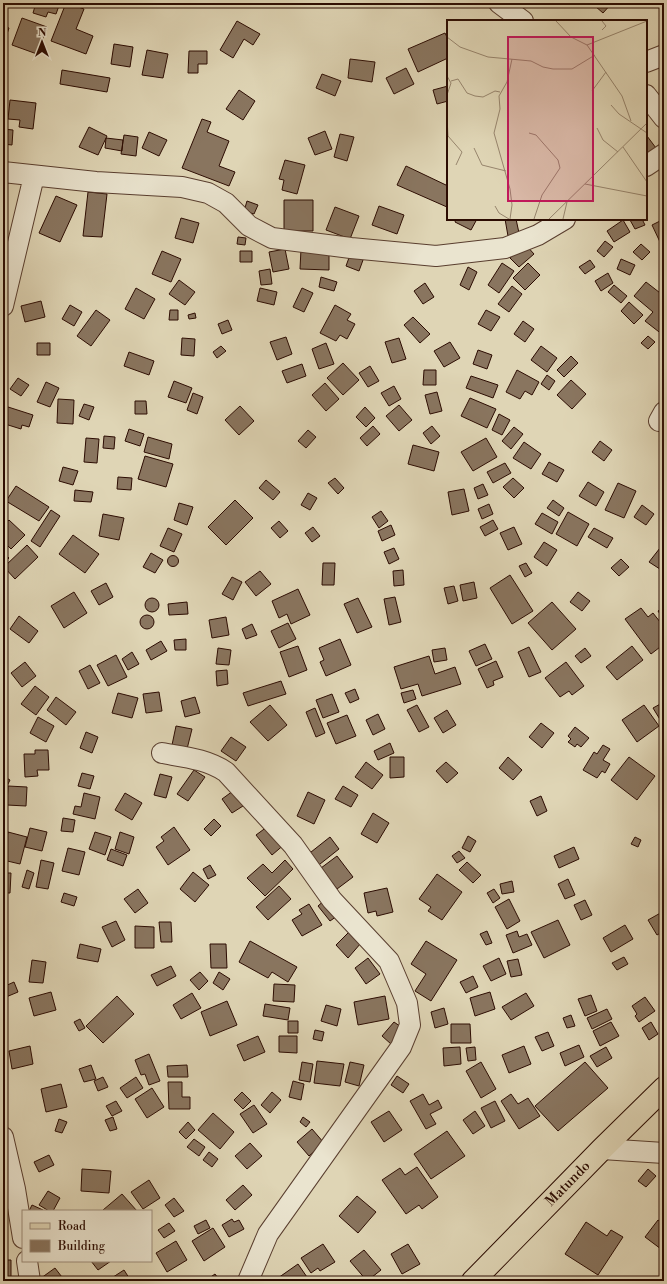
<svg xmlns="http://www.w3.org/2000/svg" width="667" height="1284" font-family="'Libre Bodoni',serif">
  <style>
    .building { fill: #89755f; stroke: #2c0c02 }
    .lines { fill: none; stroke-linecap: round; stroke-linejoin: round }
    .minor-casing { stroke: #593e2f; stroke-width: 22 }
    .primary-casing { stroke: #2c0c02; stroke-width: 24 }
    .minor { stroke: #eae4cf; stroke-width: 20 }
    .primary { stroke: #dfd5b5; stroke-width: 22 }
    .labels { text-anchor: middle; dominant-baseline: central; stroke-width: 4; stroke-linejoin: round; paint-order: stroke }
    .street-label { font-size: 14px; fill: #2c0c02; stroke: #eae4cf }
    .inset-road { fill: none; stroke: #97856d; stroke-width: 1 }
    .view { fill: #c2185b; fill-opacity: 0.15; stroke: #c2185b; stroke-width: 2 }
    .inset-edge { fill: none; stroke: #2c0c02; stroke-width: 2 }
  </style>
  <rect width="100%" height="100%" fill="#dfd5b5"/>
  <filter id="stains"><feTurbulence type="fractalNoise" baseFrequency=".005" numOctaves="4"/><feColorMatrix values="0 0 0 0 .2 0 0 0 0 .09 0 0 0 0 .02 0 0 0 .5 -.17"/></filter>
  <radialGradient id="worn" r=".72"><stop offset=".6" stop-color="#630" stop-opacity="0"/><stop offset="1" stop-color="#630" stop-opacity=".3"/></radialGradient>
  <!-- building -->
  <path class="building" d="M36,3H60L56,14L48,12L46,17L33,13Z
    M66,3L84,9L76,29L93,36L86,54L51,41Z
    M597,3H612L603,13L595,6Z
    M22,18L47,27L37,54L12,45Z
    M237,21L260,34L253,45L244,39L233,58L220,50Z
    M3,26L9,28L3,46Z
    M445,33L448,39V58L418,72L408,49Z
    M114,44L133,47L130,67L111,64Z
    M147,50L168,54L163,78L142,75Z
    M189,51H207V64H198V73H188Z
    M350,59L375,62L372,82L348,78Z
    M406,68L414,84L394,94L386,78Z
    M62,70L110,78L107,92L60,84Z
    M322,74L341,81L335,96L316,88Z
    M448,86V101L437,104L433,90Z
    M239,90L255,101L243,120L226,109Z
    M10,100L36,103L33,129L19,127L20,120L8,119Z
    M202,119L211,122L207,132L229,141L219,166L235,172L229,186L182,168Z
    M89,127L107,136L98,155L79,147Z
    M3,129L13,130L12,145L3,144Z
    M325,131L332,149L315,155L308,138Z
    M149,132L167,140L159,156L142,148Z
    M340,134L354,137L347,161L334,157Z
    M124,135L138,137L136,156L121,154Z
    M647,136L656,148L646,156V137Z
    M106,138L123,140L122,151L105,148Z
    M285,160L305,165L297,194L282,190L284,180L279,179Z
    M406,166L448,186L447,207L397,185Z
    M88,192L107,194L102,237L83,236Z
    M56,196L77,205L60,242L39,233Z
    M284,200H313V231H284Z
    M247,201L258,205L254,214L244,211Z
    M379,206L404,215L397,234L372,225Z
    M335,207L359,216L350,239L326,230Z
    M181,218L199,223L193,243L175,238Z
    M456,219H477L471,230L455,222Z
    M505,219H516L519,233L508,236Z
    M633,219H642L645,225L635,229L630,220Z
    M664,219V240L660,242L652,225Z
    M623,220L630,232L614,242L607,231Z
    M238,237L246,238L245,245L237,244Z
    M605,241L613,247L604,257L597,251Z
    M525,244L534,254L519,267L510,258Z
    M641,244L650,252L642,260L633,252Z
    M285,249L289,269L273,272L269,252Z
    M301,249L329,250V270L300,269Z
    M162,251L181,259L171,282L152,274Z
    M240,251H252V262H240Z
    M350,255L363,260L359,271L346,266Z
    M621,259L635,265L630,275L617,269Z
    M590,260L595,267L585,274L579,267Z
    M502,263L514,271L499,293L488,285Z
    M528,263L540,275L525,290L513,278Z
    M468,267L477,272L469,290L460,285Z
    M270,269L272,284L261,285L259,271Z
    M608,273L613,283L601,291L595,281Z
    M321,277L337,282L334,291L319,287Z
    M179,280L195,292L185,305L169,294Z
    M646,282L664,296V311L662,314L664,316L663,335L645,321L653,312L634,296Z
    M425,283L434,297L423,304L414,291Z
    M614,285L627,296L621,303L608,292Z
    M512,286L522,294L509,312L498,304Z
    M136,288L155,299L144,319L125,309Z
    M260,288L277,292L274,305L257,301Z
    M302,288L313,293L304,312L293,307Z
    M41,301L45,317L25,322L21,306Z
    M629,302L643,315L634,324L621,311Z
    M70,305L82,312L74,326L62,319Z
    M335,305L351,314L347,320L355,324L347,339L340,335L336,341L320,333Z
    M96,310L110,320L91,346L77,336Z
    M170,310H178V320H169Z
    M486,310L500,317L491,331L478,324Z
    M195,313L196,318L189,319L188,315Z
    M413,317L430,334L420,343L404,325Z
    M228,320L232,330L222,334L218,324Z
    M523,321L534,329L525,342L514,334Z
    M648,336L655,342L648,349L641,343Z
    M286,337L292,354L277,360L270,342Z
    M182,338L195,339L194,356L181,355Z
    M399,338L406,359L392,363L385,342Z
    M450,342L460,358L444,367L434,351Z
    M37,343H50V355H37Z
    M326,343L334,364L319,369L312,349Z
    M221,346L226,351L217,358L213,352Z
    M541,346L557,358L547,372L531,360Z
    M478,350L492,355L487,369L473,364Z
    M129,352L154,361L149,375L124,366Z
    M571,356L578,363L564,377L557,370Z
    M343,363L359,380L343,395L327,378Z
    M302,364L306,376L287,383L282,371Z
    M370,366L379,381L368,387L359,373Z
    M424,370H436V385H423Z
    M517,370L539,382L532,395L525,391L520,399L506,392Z
    M547,375L555,381L549,390L541,384Z
    M471,376L498,385L493,398L466,388Z
    M18,378L29,385L21,396L10,389Z
    M571,380L586,394L572,409L557,395Z
    M174,381L192,388L186,403L168,397Z
    M46,382L59,388L50,407L37,402Z
    M325,383L339,399L326,411L312,395Z
    M394,386L401,399L389,406L381,393Z
    M437,392L442,411L430,414L425,395Z
    M193,393L203,397L197,414L187,410Z
    M470,398L496,409L487,428L461,416Z
    M58,399L74,400L73,424L57,423Z
    M135,401H146L147,414H135Z
    M84,404L94,407L89,420L79,416Z
    M399,405L412,420L399,431L386,416Z
    M5,406L33,415L29,427L22,425L21,429L5,424L6,420L3,419Z
    M240,406L254,421L239,435L225,420Z
    M365,407L375,418L366,427L356,417Z
    M499,414L510,420L502,435L492,430Z
    M373,426L380,434L367,446L360,438Z
    M432,426L440,436L431,444L423,433Z
    M514,427L523,434L511,449L502,441Z
    M129,429L144,434L140,446L125,441Z
    M308,430L316,437L306,448L298,441Z
    M104,436L115,437L114,449L103,448Z
    M148,437L172,444L169,459L144,452Z
    M86,438L99,439L97,463L84,462Z
    M486,438L497,457L473,471L461,452Z
    M600,441L612,450L604,461L592,452Z
    M524,442L541,454L531,469L513,458Z
    M413,445L439,452L434,471L408,464Z
    M145,456L173,464L166,487L138,479Z
    M549,462L564,470L557,482L542,474Z
    M505,463L511,473L493,483L487,472Z
    M63,467L78,471L73,485L59,481Z
    M118,477L132,478L131,490L117,489Z
    M335,478L344,488L338,494L328,483Z
    M513,478L524,488L514,498L503,487Z
    M266,480L280,492L273,500L259,488Z
    M588,482L604,492L596,506L579,496Z
    M618,483L636,491L624,518L605,510Z
    M483,484L488,495L478,499L474,488Z
    M16,486L49,507L39,521L6,501Z
    M464,489L469,511L452,515L448,492Z
    M75,490L93,492L91,502L74,501Z
    M308,493L317,498L310,510L301,505Z
    M235,500L253,518L226,545L208,527Z
    M553,500L564,508L559,516L547,508Z
    M179,503L193,507L187,525L174,520Z
    M489,504L493,514L482,519L478,509Z
    M642,505L654,514L646,525L634,517Z
    M51,510L60,516L40,547L31,541Z
    M381,511L388,521L379,528L372,517Z
    M568,512L589,524L577,546L556,534Z
    M542,513L558,522L552,534L535,524Z
    M103,514L124,518L119,540L99,536Z
    M9,520L25,535L11,549L3,541V526Z
    M493,520L498,529L485,536L480,527Z
    M279,521L288,531L280,538L271,528Z
    M391,525L395,535L382,541L378,531Z
    M313,527L320,536L312,542L305,533Z
    M514,527L522,544L508,550L500,533Z
    M168,528L182,534L174,552L160,546Z
    M594,528L613,538L607,548L588,537Z
    M73,535L99,554L85,573L59,554Z
    M544,542L557,550L547,566L534,557Z
    M27,545L38,557L15,579L4,567Z
    M394,548L399,559L389,564L384,552Z
    M660,548L664,551L663,571L649,562Z
    M3,552L9,558L3,564Z
    M151,553L163,560L155,573L143,567Z
    M167.5 561a5.5 5.5 0 1 1 11 0a5.5 5.5 0 1 1-11 0Z
    M621,559L629,567L619,576L611,568Z
    M323,563H335L334,585H322Z
    M526,563L532,573L525,577L519,566Z
    M403,570L404,585L394,586L393,571Z
    M260,571L271,584L256,596L245,582Z
    M510,575L533,611L512,624L490,588Z
    M232,577L242,582L233,600L222,594Z
    M474,582L477,598L463,601L460,585Z
    M106,583L113,597L99,605L91,591Z
    M454,586L458,601L448,604L444,588Z
    M298,589L310,615L291,624L287,614L279,618L272,601Z
    M74,592L87,613L64,628L51,606Z
    M578,592L590,601L582,611L570,602Z
    M395,597L401,622L389,625L384,599Z
    M145 605a7 7 0 1 1 14 0a7 7 0 1 1-14 0Z
    M358,598L372,627L357,633L344,604Z
    M187,602L188,614L169,615L168,604Z
    M552,602L576,629L552,650L528,623Z
    M664,607V620L658,611Z
    M641,608L648,617L653,613L664,627V644L651,654L625,619Z
    M140 622a7 7 0 1 1 14 0a7 7 0 1 1-14 0Z
    M19,616L38,631L29,643L10,629Z
    M226,617L229,635L212,638L209,620Z
    M288,623L296,639L279,648L271,631Z
    M252,624L257,635L246,639L242,629Z
    M186,639V650H175L174,640Z
    M340,639L351,665L326,676L320,662L324,660L319,648Z
    M161,641L167,651L151,660L146,650Z
    M485,644L492,659L476,666L469,651Z
    M298,646L307,670L289,677L280,652Z
    M632,646L643,660L617,680L606,667Z
    M529,647L541,672L529,677L518,652Z
    M218,648L231,650L229,665L216,664Z
    M445,648L447,660L434,662L432,650Z
    M585,648L591,656L581,663L575,656Z
    M132,652L139,664L128,670L122,659Z
    M116,655L127,677L108,686L97,665Z
    M429,656L435,674L455,667L461,684L422,696L418,684L401,689L394,667Z
    M496,661L503,677L493,681L494,685L487,688L478,669Z
    M25,662L36,676L22,687L11,673Z
    M566,662L584,686L572,695L569,691L560,697L545,678Z
    M90,665L100,683L88,689L79,671Z
    M227,670L228,684L217,686L216,671Z
    M281,681L286,694L248,706L243,693Z
    M35,686L49,697L36,715L21,704Z
    M355,689L359,699L350,703L345,693Z
    M413,690L416,699L404,703L401,693Z
    M159,692L162,711L146,713L143,694Z
    M118,693L138,698L132,718L112,713Z
    M332,694L339,712L323,718L316,700Z
    M56,697L76,712L66,725L47,710Z
    M195,697L200,713L185,717L181,701Z
    M664,702V726L653,708Z
    M270,705L287,725L268,741L250,722Z
    M417,705L429,727L419,732L407,710Z
    M644,705L659,726L637,742L622,720Z
    M315,708L325,733L316,737L306,712Z
    M447,710L456,725L443,733L434,718Z
    M378,714L385,729L373,735L366,720Z
    M347,715L356,736L336,744L327,723Z
    M38,717L54,726L46,742L30,733Z
    M541,723L554,733L542,748L529,737Z
    M176,726L192,729L187,749L172,745Z
    M575,727L589,738L581,747L577,744L575,747L568,742L571,739L568,736Z
    M86,732L98,737L92,753L80,748Z
    M231,737L246,747L236,761L221,751Z
    M390,743L394,753L378,760L374,751Z
    M603,745L610,749L603,760L610,764L605,773L602,771L597,778L583,770L594,752L597,754Z
    M35,750H48L49,770H37L38,776L25,777L24,754H35Z
    M390,757H404V777L390,778Z
    M508,757L522,770L513,780L499,768Z
    M629,757L655,776L637,800L611,780Z
    M366,762L383,775L372,789L355,777Z
    M446,762L458,773L447,783L436,771Z
    M194,770L205,777L188,801L177,794Z
    M82,773L94,776L90,789L78,786Z
    M160,774L172,777L166,798L154,795Z
    M3,776L10,780L3,794Z
    M8,786L27,787L26,806L7,805Z
    M343,786L358,795L351,807L335,799Z
    M233,791L243,806L232,813L222,799Z
    M308,792L325,800L314,824L297,816Z
    M84,793L100,797L95,819L73,814L75,806L81,807Z
    M125,793L142,803L132,820L115,810Z
    M541,796L547,811L537,816L530,801Z
    M373,813L389,823L377,843L361,834Z
    M63,818L75,820L73,832L61,831Z
    M214,819L221,826L211,836L204,829Z
    M271,824L286,843L272,855L256,835Z
    M174,827L190,850L168,865L156,847L164,841L161,837Z
    M30,828L47,832L42,851L25,847Z
    M8,832L27,837L20,864L3,860Z
    M95,832L111,837L105,855L89,849Z
    M120,832L134,837L129,854L115,849Z
    M468,836L476,841L470,852L462,848Z
    M330,837L339,849L315,868L306,856Z
    M635,837L641,840L638,847L631,844Z
    M574,847L579,859L559,868L554,856Z
    M68,848L85,852L79,875L62,871Z
    M111,849L127,855L123,866L107,860Z
    M459,851L465,858L457,863L452,856Z
    M337,856L353,877L337,889L321,868Z
    M41,860L54,863L48,889L36,887Z
    M285,860L293,869L265,896L247,878L263,864L272,873Z
    M467,862L481,875L473,883L459,870Z
    M210,865L216,875L208,879L203,869Z
    M27,870L34,873L29,889L22,887Z
    M193,872L209,885L195,902L180,889Z
    M3,873H11L10,893H3Z
    M437,874L462,892L442,920L428,911L431,907L419,899Z
    M568,879L575,895L565,899L558,884Z
    M512,881L514,892L502,894L500,884Z
    M279,886L291,899L268,920L256,907Z
    M387,888L393,912L377,916L376,911L368,913L364,893Z
    M138,889L148,903L135,913L124,899Z
    M494,889L500,898L493,903L487,893Z
    M64,893L77,897L74,906L61,902Z
    M327,898L340,914L330,921L318,906Z
    M509,899L520,921L507,929L495,907Z
    M585,900L592,915L581,920L574,905Z
    M309,904L322,925L302,936L292,920L302,914L299,910Z
    M664,911V931L657,935L648,920Z
    M558,920L570,945L544,958L531,932Z
    M116,921L125,940L112,947L102,927Z
    M159,922H171L172,942H161Z
    M625,925L633,939L611,952L603,938Z
    M135,926L154,927V948H135Z
    M487,931L492,943L486,945L480,934Z
    M517,931L519,937L527,934L532,945L513,953L506,935Z
    M349,932L361,943L348,958L336,945Z
    M250,941L297,967L288,982L272,972L268,978L239,962Z
    M426,941L457,960L431,1001L415,991L426,974L411,964Z
    M80,944L101,949L98,962L77,958Z
    M210,944H226L227,968H211Z
    M624,957L628,964L617,970L612,963Z
    M368,958L380,974L366,984L355,968Z
    M499,958L506,974L491,981L483,966Z
    M518,959L522,975L511,977L507,961Z
    M32,960L46,962L43,983L29,982Z
    M171,966L176,976L157,986L151,975Z
    M200,972L208,981L199,990L190,980Z
    M219,972L230,979L223,990L213,983Z
    M473,976L478,987L466,993L460,982Z
    M14,982L18,992L6,997L3,987Z
    M274,984L295,985L294,1002L273,1001Z
    M51,992L56,1010L34,1016L29,998Z
    M490,992L495,1009L475,1016L470,998Z
    M192,993L201,1008L181,1019L173,1005Z
    M526,993L534,1006L511,1020L502,1007Z
    M591,995L597,1011L585,1016L578,999Z
    M117,996L134,1014L103,1043L86,1026Z
    M385,996L389,1019L358,1025L354,1002Z
    M645,997L655,1011L639,1022L635,1016L637,1014L632,1006Z
    M227,1001L237,1025L210,1036L201,1012Z
    M265,1004L290,1008L288,1020L263,1016Z
    M326,1005L341,1009L337,1026L321,1021Z
    M444,1008L448,1024L435,1028L431,1012Z
    M607,1009L612,1019L592,1029L587,1018Z
    M571,1015L575,1026L567,1028L563,1018Z
    M80,1019L85,1028L79,1031L74,1022Z
    M288,1021H298V1033H288Z
    M394,1022L404,1029L391,1044L382,1036Z
    M611,1022L619,1036L600,1046L593,1031Z
    M651,1022L658,1034L649,1040L642,1028Z
    M451,1024H470L471,1043H451Z
    M315,1030L324,1032L322,1041L313,1039Z
    M548,1032L554,1046L542,1051L535,1037Z
    M258,1036L265,1052L244,1061L237,1045Z
    M279,1036H297V1053L279,1052Z
    M579,1045L584,1057L565,1066L560,1053Z
    M30,1046L33,1064L12,1069L9,1051Z
    M524,1046L531,1064L509,1073L502,1055Z
    M460,1047L461,1064L444,1066L443,1048Z
    M475,1047L476,1060L468,1061L466,1048Z
    M606,1047L612,1058L597,1067L590,1056Z
    M149,1054L160,1081L149,1085L145,1074L141,1075L135,1060Z
    M317,1061L344,1064L340,1086L314,1083Z
    M302,1062L313,1064L310,1082L299,1080Z
    M350,1062L364,1065L359,1086L345,1082Z
    M481,1062L496,1089L481,1098L466,1071Z
    M585,1062L608,1088L558,1131L535,1106Z
    M91,1065L96,1079L84,1082L79,1069Z
    M187,1065L188,1077H168L167,1066Z
    M397,1076L409,1084L403,1093L391,1085Z
    M103,1077L108,1087L98,1091L94,1081Z
    M136,1077L143,1088L127,1098L120,1088Z
    M293,1081L304,1084L301,1100L289,1097Z
    M168,1082H182V1097H190V1109H169Z
    M61,1084L67,1107L46,1112L41,1089Z
    M152,1088L164,1107L147,1118L135,1099Z
    M242,1092L251,1101L243,1109L234,1100Z
    M272,1092L281,1100L270,1113L261,1105Z
    M423,1094L429,1105L438,1100L442,1108L430,1114L436,1124L426,1129L410,1101Z
    M511,1094L518,1104L528,1098L540,1116L519,1129L501,1101Z
    M116,1101L122,1111L112,1116L106,1106Z
    M495,1101L505,1121L491,1128L481,1108Z
    M254,1105L267,1124L253,1133L240,1114Z
    M389,1111L402,1130L384,1142L371,1122Z
    M475,1111L485,1126L473,1134L463,1120Z
    M213,1113L234,1132L220,1149L198,1130Z
    M113,1117L117,1129L110,1131L105,1120Z
    M303,1117L310,1122L306,1127L300,1122Z
    M59,1119L67,1122L62,1133L55,1131Z
    M188,1122L195,1130L186,1139L179,1132Z
    M312,1129L324,1143L309,1156L297,1142Z
    M447,1131L465,1156L431,1179L414,1154Z
    M194,1139L205,1147L199,1156L187,1147Z
    M250,1143L262,1156L247,1169L235,1156Z
    M209,1152L218,1159L212,1167L203,1160Z
    M49,1155L54,1165L39,1172L34,1162Z
    M417,1167L438,1197L422,1209L419,1205L406,1214L382,1180L400,1168L405,1175Z
    M82,1169L111,1171L109,1193L81,1191Z
    M648,1169L656,1176L646,1187L638,1181Z
    M149,1180L160,1198L143,1209L131,1192Z
    M243,1185L252,1195L235,1210L226,1200Z
    M48,1191L60,1198L53,1211H49L39,1205Z
    M3,1193H8L6,1212L3,1211Z
    M122,1194L137,1211H104L103,1210Z
    M357,1196L376,1212L358,1233L339,1216Z
    M174,1198L184,1211L174,1217L165,1205Z
    M32,1205L43,1210V1211H29Z
    M232,1219L234,1222L239,1220L244,1229L229,1237L222,1225Z
    M206,1220L210,1228L198,1234L194,1226Z
    M658,1220L664,1224V1245L661,1249L645,1237Z
    M586,1222L607,1236L611,1230L623,1237L598,1275L565,1254Z
    M169,1223L175,1231L164,1238L158,1230Z
    M213,1228L225,1247L204,1261L192,1241Z
    M176,1241L187,1260L167,1272L156,1253Z
    M323,1244L335,1262L320,1271L318,1268L311,1273L301,1258Z
    M408,1244L420,1264L402,1274L391,1254Z
    M364,1250L381,1270L367,1281L350,1261Z
    M3,1260H11V1281H3Z
    M91,1261H111L98,1270Z
    M298,1264L309,1280L280,1281L278,1278Z
    M55,1268L65,1281H37Z
    M124,1270L131,1281H107Z
    M215,1274L220,1281H205Z"/>
  <g class="lines">
    <!-- minor casing -->
    <g class="minor-casing">
      <path id="minor" d="M499,3L523,21
        M646,62L664,55
        M646,95L664,118
        M646,166L664,154
        M3,172L96,182L182,187L208,193L226,203L249,226L272,238L351,248L436,256L505,248L538,235L565,219
        M3,306L34,176
        M659,421L664,412
        M162,753C184,757 207,759 226,772L293,845L332,900L389,961L407,1003L410,1025L401,1047L268,1234L248,1281
        M3,1137L15,1189L23,1238
        M602,1149L664,1153
        M27,1261L30,1281"/>
    </g>
    <!-- primary casing -->
    <g class="primary-casing">
      <g id="primary">
        <path id="s1" d="M473,1281L602,1149L664,1088"/>
      </g>
    </g>
    <!-- minor -->
    <use href="#minor" class="minor"/>
    <!-- primary -->
    <use href="#primary" class="primary"/>
  </g>
  <g class="labels">
    <!-- street labels -->
    <g class="street-label">
      <text stroke="none"><textPath href="#s1" startOffset="136">Matundo</textPath></text>
    </g>
  </g>
  <!-- overview -->
  <g transform="translate(447 20)">
    <rect width="200" height="200" fill="#dfd5b5"/>
    <path class="inset-road" d="M109,1L124,17L140,25L200,1M155,10L159,6L155,1M0,17L13,27L41,37L84,41L96,47L106,49H125L148,35M140,25L175,76L184,101M0,56L4,63L0,75M4,61L11,59L20,73L28,76L36,77L48,71L53,72M145,71L159,52M164,85L172,94L200,113M0,98L1,116L15,132L9,145M150,108L156,120L171,132M82,113L89,115L96,123L111,140L113,148L95,175L87,199M176,127L200,162M27,128L35,145L59,151M138,164L200,176M48,186L52,193L62,199M63,199L65,185L63,169L47,113L53,89L52,76L60,62L65,39M102,199L200,103M116,199L120,182"/>
    <path class="view" d="M61,17H146V181H61Z"/>
    <rect width="200" height="200" class="inset-edge"/>
  </g>
  <!-- margin -->
  <rect width="667" height="1284" fill="none" stroke="#dfd5b5" stroke-width="16"/>
  <rect x="4" y="4" width="659" height="1276" fill="none" stroke="#2c0c02" stroke-width="2"/>
  <rect x="8" y="8" width="651" height="1268" fill="none" stroke="#2c0c02"/>
  <!-- legend -->
  <rect x="22" y="1210" width="130" height="52" fill="#eae4cf" stroke="#9e8e7d"/>
  <rect x="30" y="1223" width="20" height="6" fill="#dfd5b5" stroke="#9e8e7d"/>
  <text x="58" y="1230" font-size="12" fill="#2c0c02">Road</text>
  <rect x="30" y="1240" width="20" height="12" fill="#89755f" stroke="#9e8e7d"/>
  <text x="58" y="1250" font-size="12" fill="#2c0c02">Building</text>
  <!-- north arrow -->
  <g transform="translate(42 42)" stroke="#eae4cf" stroke-width="3" paint-order="stroke">
  <path d="M0-3L7 15L0 10L-7 15Z" fill="#2c0c02"/>
  <text y="-6" font-size="11" font-weight="bold" text-anchor="middle" fill="#2c0c02">N</text>
  </g>
  <rect width="100%" height="100%" filter="url(#stains)"/>
  <rect width="100%" height="100%" fill="url(#worn)"/>
</svg>
